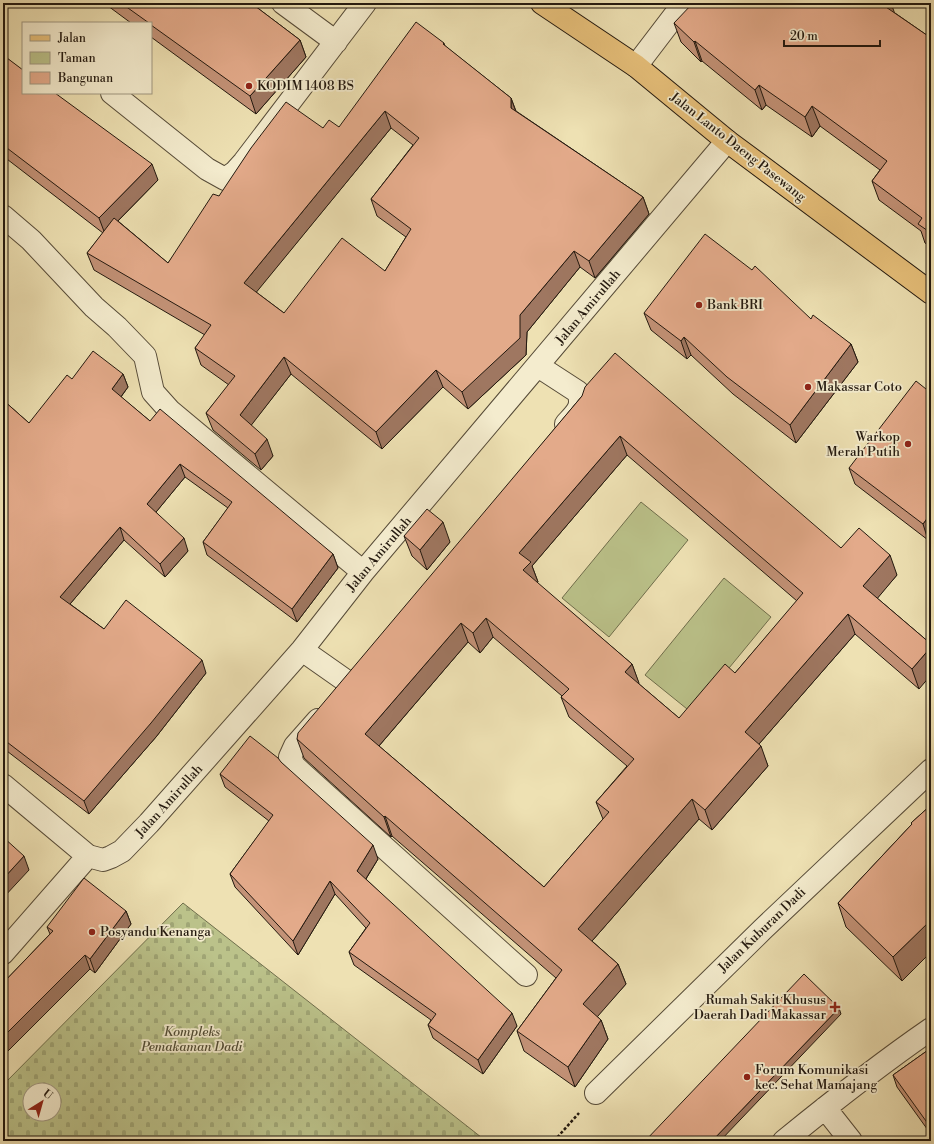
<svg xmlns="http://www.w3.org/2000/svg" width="934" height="1144" font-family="'Libre Bodoni',serif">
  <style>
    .cemetery { fill: url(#cemetery-stones); stroke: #6f6e4c; fill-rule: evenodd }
    .park { fill: #bbc28a; stroke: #6f6e4c }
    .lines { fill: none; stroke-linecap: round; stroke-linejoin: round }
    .minor-casing { stroke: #564b38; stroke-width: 24 }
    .major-casing { stroke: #23190f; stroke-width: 24 }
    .path { stroke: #23190f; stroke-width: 2.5; stroke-dasharray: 3 2; stroke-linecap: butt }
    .minor { stroke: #f4ecce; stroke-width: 22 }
    .major { stroke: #e7c07a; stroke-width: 22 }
    .wall { fill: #c39277; stroke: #23190f; fill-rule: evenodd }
    .shaded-wall { fill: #9f7761; stroke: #23190f }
    .building { fill: #e3aa8a; stroke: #23190f; fill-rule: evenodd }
    .poi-dot { fill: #8f2418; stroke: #f4ecce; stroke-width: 1.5 }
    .labels { text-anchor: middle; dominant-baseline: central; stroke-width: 3.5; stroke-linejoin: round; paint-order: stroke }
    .poi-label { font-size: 13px; fill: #23190f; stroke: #f4ecce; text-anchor: start }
    .street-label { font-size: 13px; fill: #23190f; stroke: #f4ecce }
    .park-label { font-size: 13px; font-style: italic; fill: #514c34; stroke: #f4ecce }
  </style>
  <defs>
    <pattern id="cemetery-stones" width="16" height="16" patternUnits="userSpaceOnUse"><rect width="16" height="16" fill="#bbc28a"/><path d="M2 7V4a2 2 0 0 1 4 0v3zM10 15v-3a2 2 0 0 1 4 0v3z" fill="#a0a676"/></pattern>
  </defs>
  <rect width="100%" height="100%" fill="#eee1b3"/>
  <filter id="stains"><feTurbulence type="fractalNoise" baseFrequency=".005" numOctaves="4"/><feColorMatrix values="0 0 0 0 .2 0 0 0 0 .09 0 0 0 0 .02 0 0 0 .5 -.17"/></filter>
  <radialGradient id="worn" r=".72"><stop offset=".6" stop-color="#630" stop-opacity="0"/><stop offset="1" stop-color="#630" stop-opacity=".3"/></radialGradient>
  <!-- cemetery -->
  <path class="cemetery" d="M183,903L486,1141H3V1085ZM30,1090H54V1114H30Z"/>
  <!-- park -->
  <path class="park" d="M641,502L688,540L609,637L562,598Z
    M724,578L771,617L692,713L645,675Z"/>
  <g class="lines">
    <!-- minor casing -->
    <g class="minor-casing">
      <path id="minor" d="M283,3L336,42
        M636,66L684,3
        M112,93L207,169L225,179L235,172L244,162L365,3
        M3,216L31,240L94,307L117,327L145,356L153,392L170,411L363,572
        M538,366L578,392C584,407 576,413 566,424
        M302,650L349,683
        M318,720L295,746L290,757L294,766L526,975
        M3,785L88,856L103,860L111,857L122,851L149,823L302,650L363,572L727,141
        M3,953L88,856
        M596,1093L763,929L931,770
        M825,1108L851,1141
        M784,1141C832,1102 880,1064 931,1029"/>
    </g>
    <!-- major casing -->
    <g class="major-casing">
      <path id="major" d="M542,3L636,66L727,141L931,293"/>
    </g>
    <!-- path -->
    <path class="path" d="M554,1141L579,1113"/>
    <!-- minor -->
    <use href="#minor" class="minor"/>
    <!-- major -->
    <use href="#major" class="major"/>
  </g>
  <!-- wall -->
  <path class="wall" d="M104,3H251L300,40L306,57L256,114L151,37V23H131Z
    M895,13L931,38V247L925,243L921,231L879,200L872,181L880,170L820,126L812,137L766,105L762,110L702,61L701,62L681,42L674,23Z
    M444,43L445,46L511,98L516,111L643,197L649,214L595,278L580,267L527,332L526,355L468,409L443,387L382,449L291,374L251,425L273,456L261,470L213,430L206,413L229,385L201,365L195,348L205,335L94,270L87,253L103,233L3,156V55L158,180L118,221L168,263L219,196L323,128L339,127ZM391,128L413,145L371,199L377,216L406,237L385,271L284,313L256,292Z
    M644,313L811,319L851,344L858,362L796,443L733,394L691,355L687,359L651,330Z
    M123,374L128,387L121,397L150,421L333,554L338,568L297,622L207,555L203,542L228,508L185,477L156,512L188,551L165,577L124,540L70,604L104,629L206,673L156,737L89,814L3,748V400L29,423L72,379Z
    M931,393V536L928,540L855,484L849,468Z
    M582,396L841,548L897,575L877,598L931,644L919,689L855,634L759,744L768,766L712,830L699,819L592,941L618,964L626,984L597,1016L601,1020L608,1039L575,1087L524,1051L517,1031L556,978L392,836L391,837L304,758L297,739ZM627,455L797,601L735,673L679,718L639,684L632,664L537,583L538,582L532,566ZM493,637L562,696L561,697L569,717L627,766L596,802L603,819L544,887L379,746L468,642L480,653Z
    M404,536L450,542L427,570L412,556Z
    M281,762L378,859L366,879L517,1026L483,1074L433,1038L428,1025L431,1020L354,965L349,952L366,928L335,894L298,955L235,887L230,874L269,821L225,787L220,774Z
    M931,805L902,981L846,927L838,903L912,824L911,823Z
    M126,911L131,924L95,973L90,969L3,1056V983L50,934L47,927Z
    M931,1048V1141L930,1133L897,1087L893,1075Z"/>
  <!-- shaded-wall -->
  <path class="shaded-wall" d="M885,3H891L896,17L883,5Z
    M300,40L306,57L256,114L250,96Z
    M695,41L702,61L701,62L694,42Z
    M759,85L766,105L762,110L755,90Z
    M511,98L517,115L511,108Z
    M812,106L820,126L812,137L805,117Z
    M385,111L391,128L250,300L244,283Z
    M152,164L158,180L105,234L99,218Z
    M643,197L649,214L595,278L589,261Z
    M3,226L6,235L3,239Z
    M574,251L580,267L527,332L526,355L468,409L462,392L520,315Z
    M684,337L691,355L687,359L681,341Z
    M851,344L858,362L796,443L790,425Z
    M284,357L291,374L246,432L240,415Z
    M436,370L443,387L382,449L376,432Z
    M123,374L128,387L117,402L112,389Z
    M620,436L627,455L532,566L538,582L530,590L523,570L519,553Z
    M267,439L273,456L261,470L255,454Z
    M180,464L185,477L152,517L147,504Z
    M931,513V536L928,540L923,524Z
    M443,522L450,542L427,570L420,550Z
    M120,527L124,540L65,610L60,597Z
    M184,538L188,551L165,577L160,564Z
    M333,554L338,568L297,622L292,609Z
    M890,555L897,575L871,606L863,586Z
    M848,614L855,634L752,752L745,732Z
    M486,618L493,637L480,653L473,633Z
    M461,623L468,642L372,754L365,734Z
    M931,647V675L919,689L912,669Z
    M202,660L206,673L156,737L89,814L84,801Z
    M632,664L639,683L632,692L625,672Z
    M761,746L768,766L712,830L705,810Z
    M692,799L699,819L585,949L578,929Z
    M385,816L392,836L391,837L384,817Z
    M373,845L378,859L362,885L357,871Z
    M24,856L29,870L3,898V879Z
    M330,881L335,894L298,955L293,941Z
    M126,911L131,924L95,973L90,959Z
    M931,920V952L902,981L893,957Z
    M85,955L90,969L3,1056V1037Z
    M618,964L626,984L591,1024L583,1004Z
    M839,1008L841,1014L720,1141H712Z
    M512,1013L517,1026L483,1074L478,1060Z
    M601,1020L608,1039L575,1087L568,1067Z"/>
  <!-- building -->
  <path class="building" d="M121,3H251L300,40L250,96L151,25V23H149Z
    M693,3H885L883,5L931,38V233L918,224L922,218L872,181L887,161L812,106L805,117L759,85L755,90L695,41L694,42L674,23Z
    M416,22L444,43L443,44L511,98V108L643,197L589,261L574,251L520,315V338L462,392L436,370L376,432L284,357L240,415L267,439L255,454L206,413L235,376L195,348L211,325L87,253L114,218L168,263L213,194L219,196L251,148L286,102L323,128L329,120L339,127ZM385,111L419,138L371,199L411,229L385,271L342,238L284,313L244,283Z
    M3,55L23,70V93H55L152,164L99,218L3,145Z
    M705,234L752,270L755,266L811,319L813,315L851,344L790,425L727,377L684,337L681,341L644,313Z
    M93,351L123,374L112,389L150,421L160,409L333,554L292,609L203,542L232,502L180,464L147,504L184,538L160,564L120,527L60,597L104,629L126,600L202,660L151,723L84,801L3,739V400L29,423L67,375L72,379Z
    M615,353L841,548L859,528L890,555L863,586L931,644V647L912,669L848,614L745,732L761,746L705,810L692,799L578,929L618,964L583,1004L601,1020L568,1067L517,1031L562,970L385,816L384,817L297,739L298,733L582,396L585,387ZM620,436L803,593L735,673L725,664L679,718L625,672L632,664L523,570L531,562L519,553ZM486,618L569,689L561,697L634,759L596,802L609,812L544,887L365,734L461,623L473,633Z
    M916,381L931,393V513L923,524L849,468Z
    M427,509L443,522L420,550L404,536Z
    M250,736L278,758L281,762L373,845L357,871L512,1013L478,1060L428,1025L436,1014L349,952L370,923L330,881L293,941L230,874L273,815L220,774Z
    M931,805V920L893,957L838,903L912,824L911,823Z
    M3,837L24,856L3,879Z
    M84,878L126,911L90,959L85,955L3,1037V983L53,931L47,927Z
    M804,974L839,1008L712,1141H645Z
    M931,1048V1128L893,1075Z
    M931,1128V1141H930Z"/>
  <!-- markers -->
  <g class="poi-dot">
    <circle cx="249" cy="86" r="4"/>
    <circle cx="699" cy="305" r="4"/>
    <circle cx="808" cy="387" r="4"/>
    <circle cx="908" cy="444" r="4"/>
    <circle cx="92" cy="932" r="4"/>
    <path d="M833 1001h4v4h4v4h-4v4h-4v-4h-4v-4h4z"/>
    <circle cx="747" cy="1077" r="4"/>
  </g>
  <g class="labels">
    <!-- poi labels -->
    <g class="poi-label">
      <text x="257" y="86">KODIM 1408 BS</text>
      <text x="707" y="305">Bank BRI</text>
      <text x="816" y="387">Makassar Coto</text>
      <text x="900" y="437" text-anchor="end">Warkop<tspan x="900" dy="15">Merah Putih</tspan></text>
      <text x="100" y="932">Posyandu Kenanga</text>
      <text x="826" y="1000" text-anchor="end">Rumah Sakit Khusus<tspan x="826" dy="15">Daerah Dadi Makassar</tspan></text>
      <text x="755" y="1070">Forum Komunikasi<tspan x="755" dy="15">kec. Sehat Mamajang</tspan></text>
    </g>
    <!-- street labels -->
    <g class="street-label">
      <text transform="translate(738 147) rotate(38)">Jalan Lanto Daeng Pasewang</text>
      <text transform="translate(588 307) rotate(-50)">Jalan Amirullah</text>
      <text transform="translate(379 554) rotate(-50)">Jalan Amirullah</text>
      <text transform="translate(169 801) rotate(-48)">Jalan Amirullah</text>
      <text transform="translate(762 930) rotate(-44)">Jalan Kuburan Dadi</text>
    </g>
    <!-- park labels -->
    <g class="park-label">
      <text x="192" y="1032">Kompleks<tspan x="192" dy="15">Pemakaman Dadi</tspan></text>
    </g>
  </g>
  <!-- margin -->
  <rect width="934" height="1144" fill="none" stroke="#eee1b3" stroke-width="16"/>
  <rect x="4" y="4" width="926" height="1136" fill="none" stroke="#23190f" stroke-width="2"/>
  <rect x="8" y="8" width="918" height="1128" fill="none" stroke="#23190f"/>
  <!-- legend -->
  <rect x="22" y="22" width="130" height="72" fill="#f4ecce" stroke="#a09882"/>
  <rect x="30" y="35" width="20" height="6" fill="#e7c07a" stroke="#a09882"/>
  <text x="58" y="42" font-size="12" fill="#23190f">Jalan</text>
  <rect x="30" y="52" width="20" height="12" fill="#bbc28a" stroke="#a09882"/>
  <text x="58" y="62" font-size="12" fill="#23190f">Taman</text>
  <rect x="30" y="72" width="20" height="12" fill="#e3aa8a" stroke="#a09882"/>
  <text x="58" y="82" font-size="12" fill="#23190f">Bangunan</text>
  <!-- north arrow -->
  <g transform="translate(42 1102) rotate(37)"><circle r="19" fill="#f4ecce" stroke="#a09882"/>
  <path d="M0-3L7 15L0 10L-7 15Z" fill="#8f2418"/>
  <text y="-6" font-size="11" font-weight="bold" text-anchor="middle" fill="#23190f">U</text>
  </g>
  <!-- scale -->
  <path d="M784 40v6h96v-6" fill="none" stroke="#23190f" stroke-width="2"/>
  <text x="790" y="40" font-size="12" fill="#23190f" stroke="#f4ecce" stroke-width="3" paint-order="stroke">20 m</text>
  <rect width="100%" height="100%" filter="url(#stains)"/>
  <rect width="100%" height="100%" fill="url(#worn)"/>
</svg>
